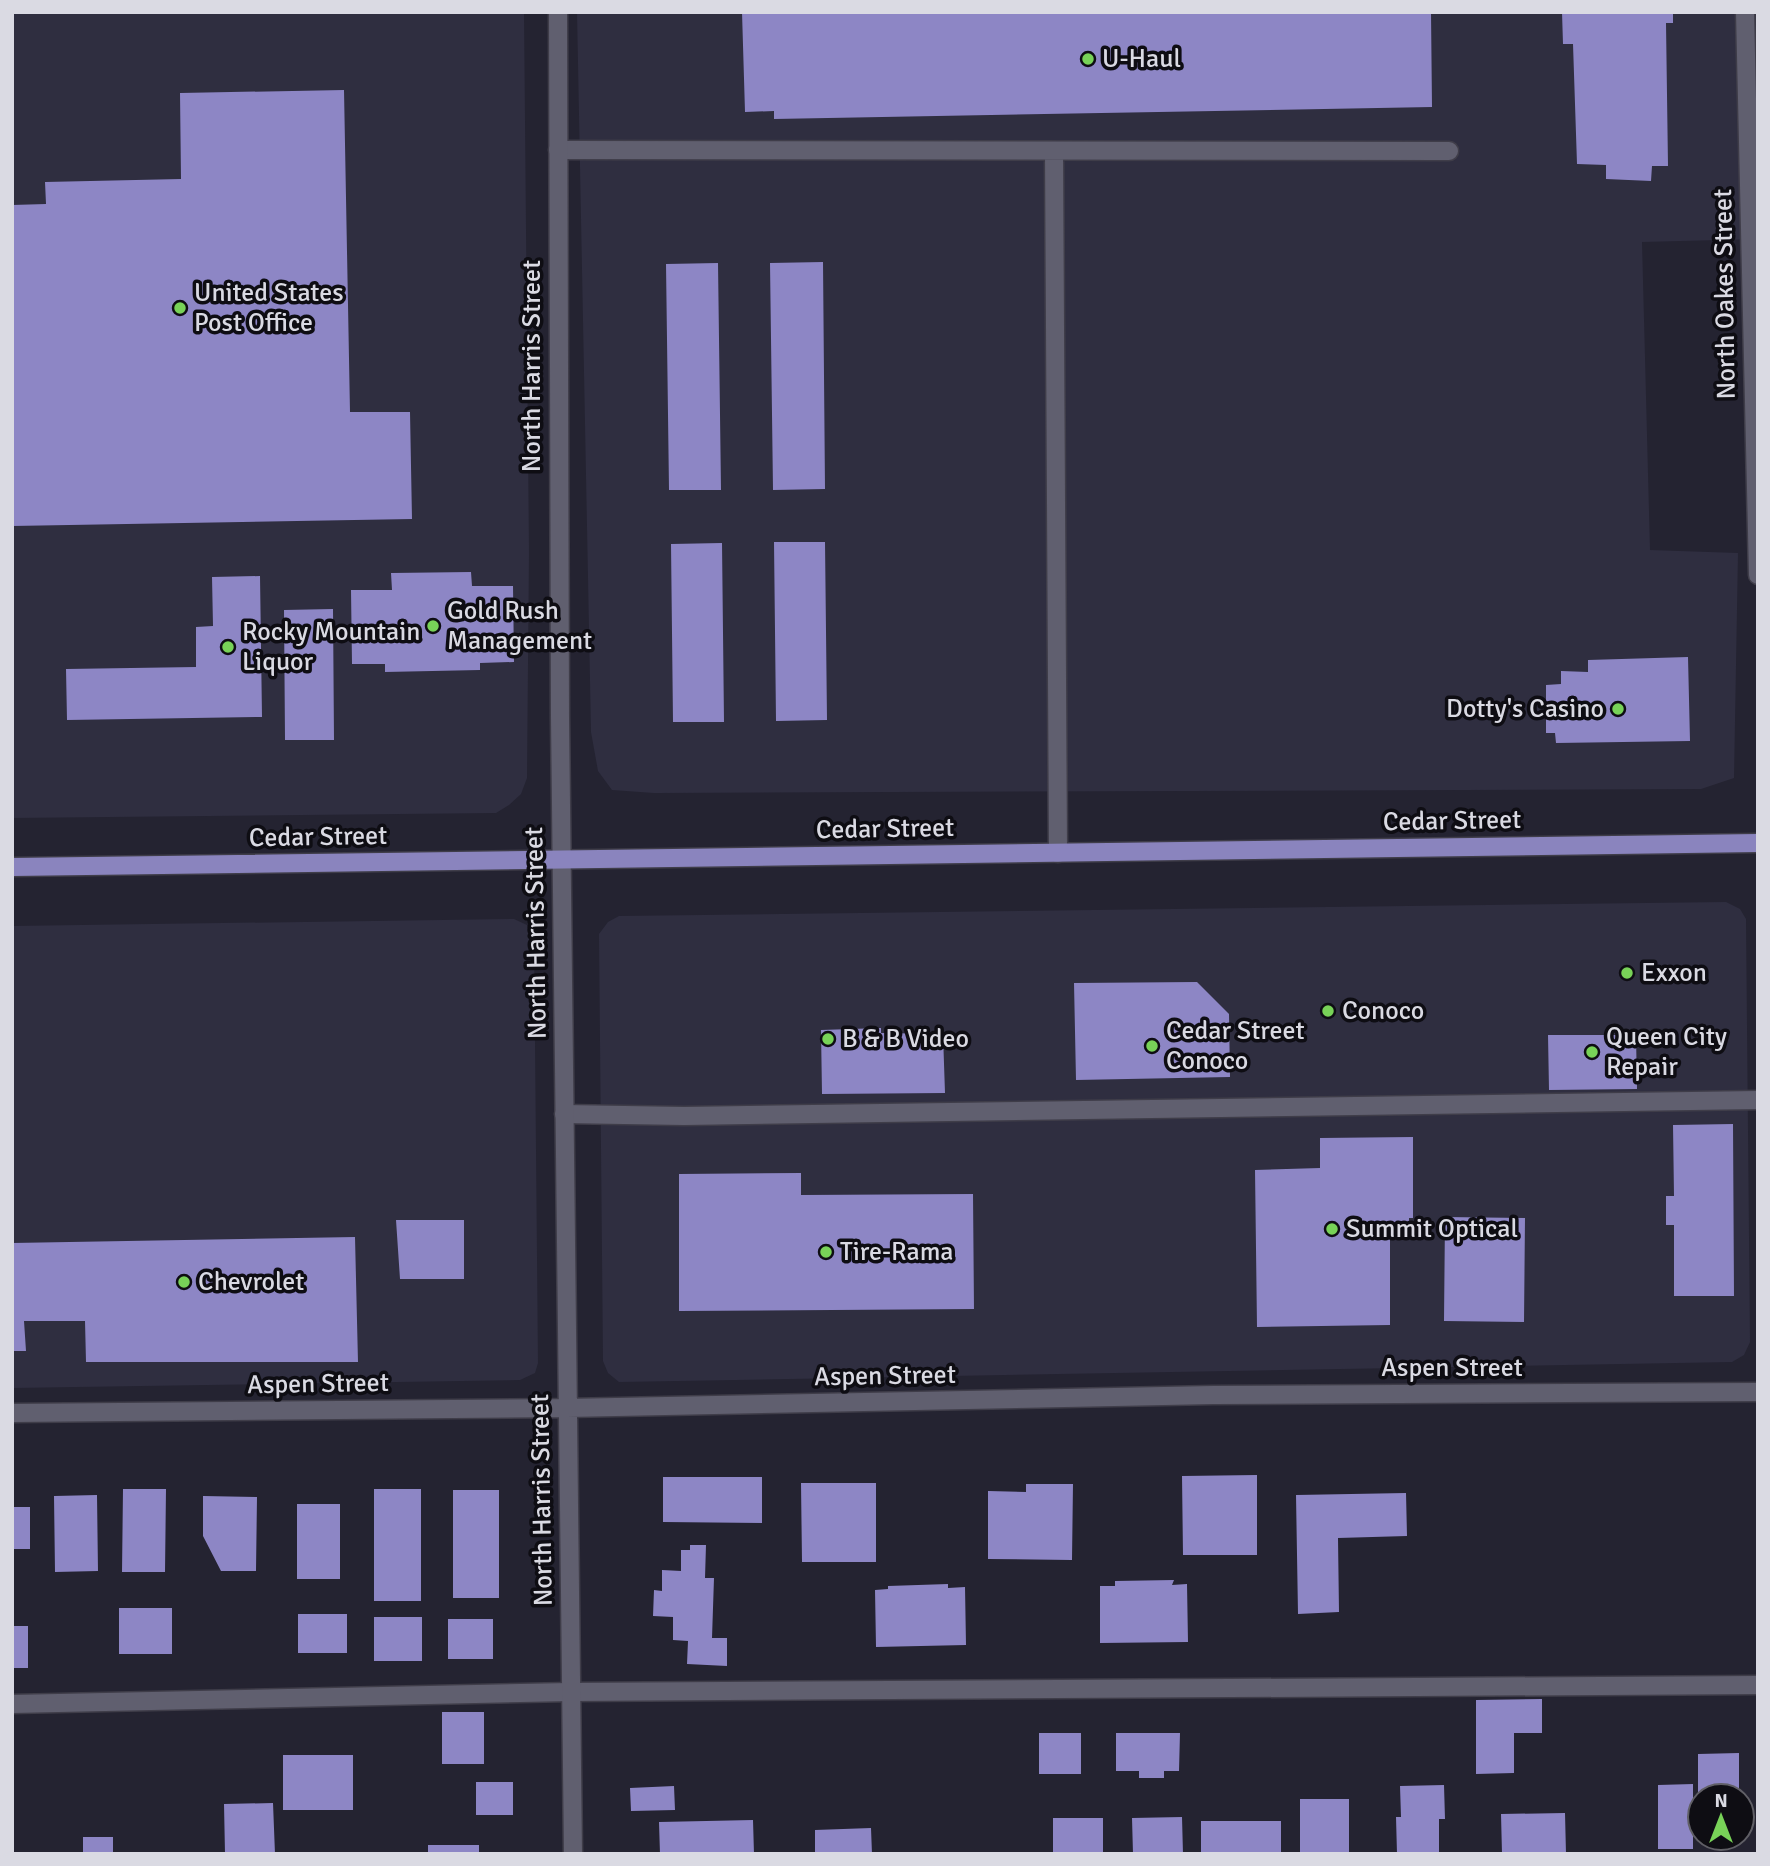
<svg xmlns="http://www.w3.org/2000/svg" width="1770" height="1866" font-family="Signika,sans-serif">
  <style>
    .built { fill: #2f2e40 }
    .building { fill: #8d86c5 }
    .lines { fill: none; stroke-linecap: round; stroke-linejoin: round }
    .service-casing { stroke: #3f3d49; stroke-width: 21 }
    .minor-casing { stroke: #3f3d49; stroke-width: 21 }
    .primary-casing { stroke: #3f3d49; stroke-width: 21 }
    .service { stroke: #605f6f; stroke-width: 18 }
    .minor { stroke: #605f6f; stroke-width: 18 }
    .primary { stroke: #8a84be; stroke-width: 18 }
    .poi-dot { fill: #78d258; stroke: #0e0d13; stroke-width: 2.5 }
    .labels { text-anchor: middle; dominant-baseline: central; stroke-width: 7; stroke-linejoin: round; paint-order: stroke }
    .poi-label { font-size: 26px; fill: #dadae3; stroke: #0e0d13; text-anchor: start }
    .street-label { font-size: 26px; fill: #dadae3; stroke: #0e0d13 }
  </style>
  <rect width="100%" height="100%" fill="#242331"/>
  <!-- built -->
  <path class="built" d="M12,12H524L529,552L527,778L521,794L509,805L496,813L12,818Z
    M577,12H1758V239L1642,242L1650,550L1738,553L1734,778L1701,789L654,793L612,790L598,771L591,732Z
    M1726,902L1740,909L1746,919L1750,1342L1744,1355L1732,1362L619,1382L608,1373L603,1361L599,934L608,922L619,916Z
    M514,919L527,925L534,935L538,1363L535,1373L520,1380L12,1388V926Z"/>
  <!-- building -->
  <path class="building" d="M742,12H1431L1432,107L774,119V111L745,112Z
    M1562,12H1673V23H1666L1668,166H1652L1651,181L1606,179V165L1577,164L1573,44H1563Z
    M344,90L350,412H410L412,519L12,526V205L46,204L45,182L181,179L180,93Z
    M823,262L825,489L773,490L770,263Z
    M718,263L721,490H669L666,264Z
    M774,542H825L827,720L776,721Z
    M722,543L724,722H673L671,544Z
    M471,572L472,586H513L514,662L480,663V670L385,672V664H352L351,590H392L391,573Z
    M260,576L262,717L67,720L66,669L196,667V627L213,626L212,577Z
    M333,609L334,740H285L284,610Z
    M1688,657L1690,741L1556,743L1555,733H1546V685L1561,684V671L1588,672V660Z
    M1197,982L1229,1014L1230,1077L1076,1080L1074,983Z
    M881,1028V1033L943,1034L945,1093L822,1094L821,1030Z
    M1548,1035H1636L1637,1089L1549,1090Z
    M1733,1124L1734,1296H1674V1225H1666V1196H1674L1673,1125Z
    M1413,1137V1218H1409V1240H1390V1325L1257,1327L1255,1170L1320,1168V1138Z
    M801,1173V1195L973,1194L974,1309L679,1311V1174Z
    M1445,1217L1525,1218L1524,1322L1444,1321Z
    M396,1220H464V1279H400Z
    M355,1237L358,1362H86L85,1321H24L26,1351H12V1243Z
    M1257,1475V1555H1183L1182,1476Z
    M663,1477H762V1523L663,1522Z
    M801,1483H876V1562H802Z
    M1026,1484H1073L1072,1560L988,1559V1491L1026,1492Z
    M123,1489H166L165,1572H122Z
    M374,1489H421V1601H374Z
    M453,1490H499V1598H453Z
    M1406,1493L1407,1536L1338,1538L1339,1612L1298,1614L1296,1495Z
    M97,1495L98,1571L55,1572L54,1496Z
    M203,1496L257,1497L256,1571H221L203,1536Z
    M297,1504H340V1579H297Z
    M12,1507H30V1549H12Z
    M690,1545H706L705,1578H714L712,1638H727V1666L687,1664L688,1641L673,1640V1617L653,1616L654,1590L662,1591V1570L681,1571V1550H690Z
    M1174,1580L1172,1585L1187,1584L1188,1642L1100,1643V1586H1115V1581Z
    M948,1584V1588L965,1587L966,1645L876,1647L875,1590L888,1589V1586Z
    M119,1608H172V1654H119Z
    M298,1614H347V1653H298Z
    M374,1617H422V1661H374Z
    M448,1619H493V1659H448Z
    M12,1626H28V1668H12Z
    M1542,1699V1733H1514V1773L1476,1774V1700Z
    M442,1712H484V1764H442Z
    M1039,1733H1081V1774H1039Z
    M1116,1733H1180L1179,1771H1164V1778H1139V1771H1116Z
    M1739,1753V1794L1698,1795V1754Z
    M283,1755H353V1810H283Z
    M476,1782H513V1815H476Z
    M1693,1784V1849H1658V1785Z
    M1444,1785L1445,1819H1439V1854H1397L1396,1817H1401L1400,1786Z
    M674,1786L675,1810L631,1811L630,1788Z
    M1300,1799H1349V1854H1300Z
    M273,1803L275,1854H225L224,1804Z
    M1565,1813L1566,1854H1502L1501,1814Z
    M1182,1817L1183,1854H1133L1132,1818Z
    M1053,1818H1103V1854H1053Z
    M753,1820L754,1854H660L659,1822Z
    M1201,1821H1281V1854H1201Z
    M871,1828L872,1854H815V1830Z
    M83,1837H113V1854H83Z
    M428,1845H479V1854H428Z"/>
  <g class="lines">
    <!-- service casing -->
    <g class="service-casing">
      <path id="service" d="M558,150L1449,151
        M1054,151L1058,853
        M564,1114L684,1116L1758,1100
        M12,1704L570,1692L1758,1685"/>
    </g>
    <!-- minor casing -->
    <g class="minor-casing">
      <path id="minor" d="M558,12L560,717L573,1854
        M1745,12L1758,575
        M12,1413L567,1408L1213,1395L1758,1392"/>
    </g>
    <!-- primary casing -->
    <g class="primary-casing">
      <path id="primary" d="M12,867L1758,843"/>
    </g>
    <!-- service -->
    <use href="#service" class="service"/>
    <!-- minor -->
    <use href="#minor" class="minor"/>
    <!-- primary -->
    <use href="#primary" class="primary"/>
  </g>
  <!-- markers -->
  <g class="poi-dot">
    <circle cx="1088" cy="59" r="7"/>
    <circle cx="180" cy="308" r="7"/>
    <circle cx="433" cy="626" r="7"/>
    <circle cx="228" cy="647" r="7"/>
    <circle cx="1618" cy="709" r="7"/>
    <circle cx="1627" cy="973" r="7"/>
    <circle cx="1328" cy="1011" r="7"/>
    <circle cx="828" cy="1039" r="7"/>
    <circle cx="1152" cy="1046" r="7"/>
    <circle cx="1592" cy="1052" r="7"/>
    <circle cx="1332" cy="1229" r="7"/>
    <circle cx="826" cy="1252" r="7"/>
    <circle cx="184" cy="1282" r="7"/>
  </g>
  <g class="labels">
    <!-- poi labels -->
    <g class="poi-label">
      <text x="1102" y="59">U-Haul</text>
      <text x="194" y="293">United States<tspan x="194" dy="30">Post Office</tspan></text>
      <text x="447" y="611">Gold Rush<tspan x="447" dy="30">Management</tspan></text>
      <text x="242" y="632">Rocky Mountain<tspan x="242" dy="30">Liquor</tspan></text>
      <text x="1604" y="709" text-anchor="end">Dotty's Casino</text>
      <text x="1641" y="973">Exxon</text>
      <text x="1342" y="1011">Conoco</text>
      <text x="1166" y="1031">Cedar Street<tspan x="1166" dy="30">Conoco</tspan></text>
      <text x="1606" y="1037">Queen City<tspan x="1606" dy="30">Repair</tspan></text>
      <text x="842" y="1039">B &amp; B Video</text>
      <text x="1346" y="1229">Summit Optical</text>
      <text x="840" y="1252">Tire-Rama</text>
      <text x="198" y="1282">Chevrolet</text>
    </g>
    <!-- street labels -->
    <g class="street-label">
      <text transform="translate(1725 294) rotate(-91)">North Oakes Street</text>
      <text transform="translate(532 366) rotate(-90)">North Harris Street</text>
      <text transform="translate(1452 821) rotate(-1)">Cedar Street</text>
      <text transform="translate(885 829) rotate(-1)">Cedar Street</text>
      <text transform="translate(318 837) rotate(-1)">Cedar Street</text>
      <text transform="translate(536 933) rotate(-91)">North Harris Street</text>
      <text x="1452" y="1368">Aspen Street</text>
      <text transform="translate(885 1376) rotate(-1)">Aspen Street</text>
      <text transform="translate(318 1384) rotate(-1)">Aspen Street</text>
      <text transform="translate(542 1500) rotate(-91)">North Harris Street</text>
    </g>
  </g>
  <!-- border -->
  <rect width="1770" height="1866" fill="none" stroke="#dadae3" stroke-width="28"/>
  <!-- north arrow -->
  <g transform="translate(1721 1817)"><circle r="33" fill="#0e0d13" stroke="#605f66" stroke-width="2"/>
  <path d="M0-5L12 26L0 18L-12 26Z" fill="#78d258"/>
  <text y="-10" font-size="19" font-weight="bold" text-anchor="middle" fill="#dadae3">N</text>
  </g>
</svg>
